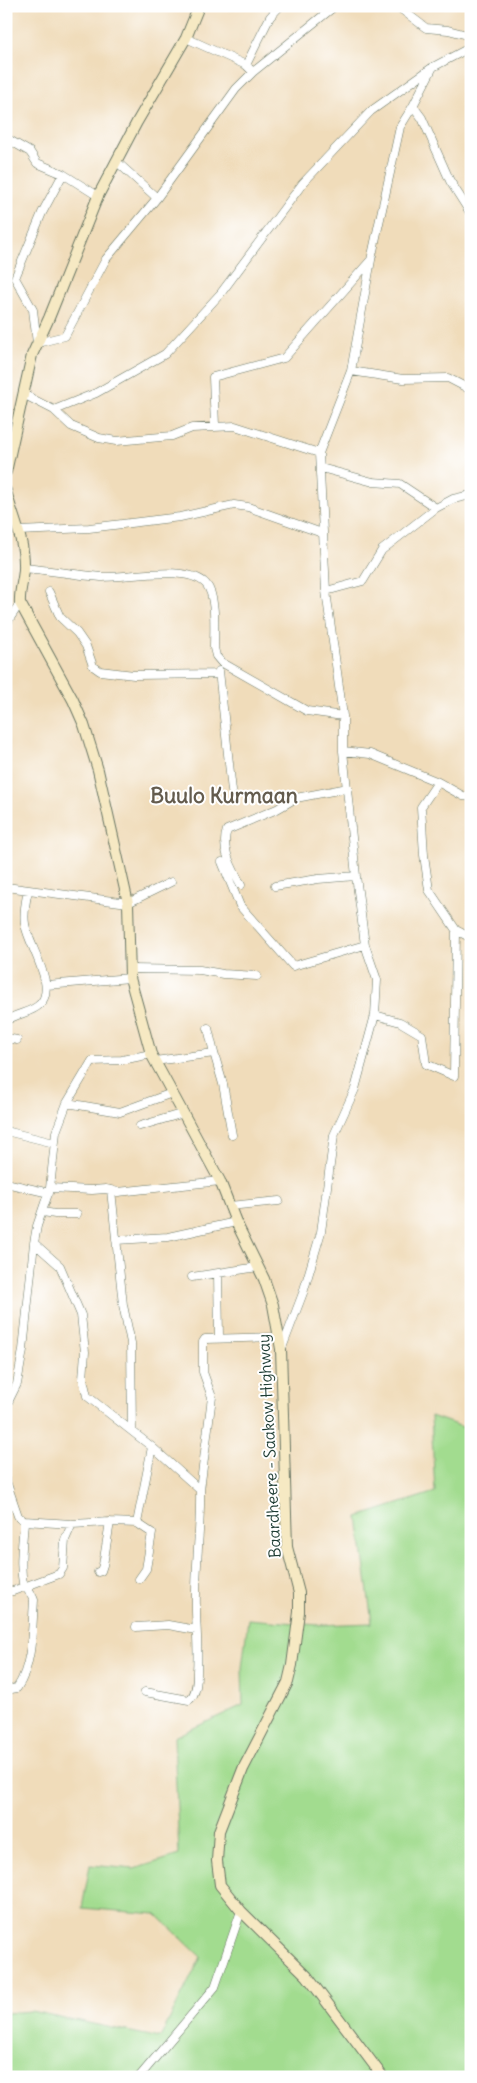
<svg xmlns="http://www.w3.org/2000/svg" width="477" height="2083" font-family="Delius,sans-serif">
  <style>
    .green { fill: #a2dc8f; stroke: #608c62 }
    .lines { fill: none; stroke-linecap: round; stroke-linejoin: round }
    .street-casing { stroke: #687563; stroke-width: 9 }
    .secondary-casing { stroke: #687563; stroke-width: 12 }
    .street { stroke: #fff; stroke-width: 8 }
    .secondary { stroke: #f6e9c3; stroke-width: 10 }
    .labels { text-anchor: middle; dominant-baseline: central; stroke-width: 4; stroke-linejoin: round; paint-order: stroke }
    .street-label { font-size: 16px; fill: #1f3d34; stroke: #fff }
    .district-label { font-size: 21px; font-weight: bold; fill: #645c4e; stroke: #fff }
  </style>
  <rect width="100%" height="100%" fill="#fff"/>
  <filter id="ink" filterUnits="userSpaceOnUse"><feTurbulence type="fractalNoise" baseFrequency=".02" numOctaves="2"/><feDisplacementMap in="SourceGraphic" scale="10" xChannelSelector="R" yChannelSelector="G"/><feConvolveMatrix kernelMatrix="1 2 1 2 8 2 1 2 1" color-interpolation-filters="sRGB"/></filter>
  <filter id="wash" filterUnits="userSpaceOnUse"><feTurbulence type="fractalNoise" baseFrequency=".0096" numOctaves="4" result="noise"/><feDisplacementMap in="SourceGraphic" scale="20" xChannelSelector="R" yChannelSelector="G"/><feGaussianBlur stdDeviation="1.12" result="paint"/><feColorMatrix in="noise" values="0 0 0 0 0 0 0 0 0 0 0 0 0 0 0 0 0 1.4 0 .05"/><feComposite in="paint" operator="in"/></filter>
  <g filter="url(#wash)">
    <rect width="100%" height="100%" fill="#f0dcba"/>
    <!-- green -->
    <path class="green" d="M431,1416L471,1430V2077H6V2013L31,2011L160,2038L201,1957L156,1914L82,1908L90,1865L134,1869L179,1855L174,1737L243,1705L242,1668L248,1619L318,1625L372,1623L358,1517L435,1492Z"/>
  </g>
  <g filter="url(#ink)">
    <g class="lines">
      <!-- street casing -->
      <g class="street-casing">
        <path id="street" d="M397,6L426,28L448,30L471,36
          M186,38L246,65L253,72
          M246,65L270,17L280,6
          M413,106L422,118L450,181L471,214
          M6,138L30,152L37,163L63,174L98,196
          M116,161L157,198
          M63,174L42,213L15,278L33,310L37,343L65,336L106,259L157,198L236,89L253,72L335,6
          M351,371L403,379L448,378L471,390
          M23,394L54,410L96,393L165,354L221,293L303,183L371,111L433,67L471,47
          M54,410L71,426L99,438L116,441L172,436L192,428L235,426L319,453
          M215,426L213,377L284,358L370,261
          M321,468L373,482L400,484L436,508
          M18,531L89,528L180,517L234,505L248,507L322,533
          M24,568C49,570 76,575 101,577C127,578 187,564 206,584C217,596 214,632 214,648L216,656L221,662L307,711L343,716
          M326,591L363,581L382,550L436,508L453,499L471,495
          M49,592L60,617L77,633L86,646L93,666L100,671L134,675L219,674
          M6,624L20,603
          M219,671L232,791
          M343,751L370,754L438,782L463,796L471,797
          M222,862L240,906L293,966L365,945
          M241,885C233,869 220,849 227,830L277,809L296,798L348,788
          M275,886L318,879L356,876
          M6,887L128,903L171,882
          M456,930L471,938
          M130,969L200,970L223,974L257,976
          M47,985L130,978
          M375,1015L400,1022L422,1035L426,1064L454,1076L456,930L429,890L424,855L421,807L438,782
          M6,1021C16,1013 32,1013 40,1004C58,986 28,945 25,924C23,912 26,901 28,890
          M208,1028L214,1053
          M6,1038L17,1040
          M155,1061L214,1053L223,1084L232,1135
          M67,1103L120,1112L172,1093
          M140,1126L184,1113
          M6,1131L54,1143
          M6,1183L49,1193
          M50,1188L92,1190L106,1189L118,1192L220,1181
          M111,1190L123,1305L131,1343L132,1431
          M229,1206L279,1201
          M43,1212L55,1214H77
          M116,1240L168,1237L236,1222
          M34,1243L60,1266L81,1315L85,1352L83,1379L87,1396L152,1447L200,1490L212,1397L203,1372V1342L205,1339L279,1337
          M218,1274L219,1338
          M192,1277L258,1267
          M282,1348L303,1293L321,1232L334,1135L355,1089L375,1015L377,980L365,945L356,876L343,751V716L326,591L319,453L351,371L371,260L400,127L413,106L433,67
          M6,1406L17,1384L23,1350L34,1243L37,1226L50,1188L56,1132L67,1103L92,1061L122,1060L151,1054
          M6,1481L18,1516L24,1521L72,1524L110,1522L137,1523L152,1447
          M137,1523L152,1533L146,1569L139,1579
          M98,1572L101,1571L103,1565L110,1522
          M6,1591H13L59,1574L63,1568L65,1540L72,1524
          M136,1627L168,1625L196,1630
          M6,1690L17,1688C33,1665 32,1628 34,1600C32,1593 25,1589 23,1583C19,1563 23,1541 24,1521
          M145,1692L189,1700C197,1694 197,1680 197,1671C199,1646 195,1620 196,1594C196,1559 201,1525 200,1490
          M139,2077L215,1987L241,1911"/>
      </g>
      <!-- secondary casing -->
      <g class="secondary-casing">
        <path id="secondary" d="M6,472L32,355L49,318L98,196L137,122L186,38L199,6
          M6,491C12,515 24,539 24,564C25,578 19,588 20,603L73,700L84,725L98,770L128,903L130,978L151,1054L220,1181L236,1222L264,1279L273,1305L281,1349L287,1547L299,1593V1612L292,1665L288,1682L243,1769L219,1831L217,1861L220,1885L241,1911L307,1976L383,2077"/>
      </g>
      <!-- street -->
      <use href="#street" class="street"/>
      <!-- secondary -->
      <use href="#secondary" class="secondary"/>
    </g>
  </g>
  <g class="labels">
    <!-- street labels -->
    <g class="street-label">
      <text transform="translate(269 1446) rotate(-93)">Baardheere - Saakow Highway</text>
    </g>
    <!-- district labels -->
    <g class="district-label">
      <text x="224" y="795">Buulo Kurmaan</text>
    </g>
  </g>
  <!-- margin -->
  <rect width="477" height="2083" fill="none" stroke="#fff" stroke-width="25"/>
</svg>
